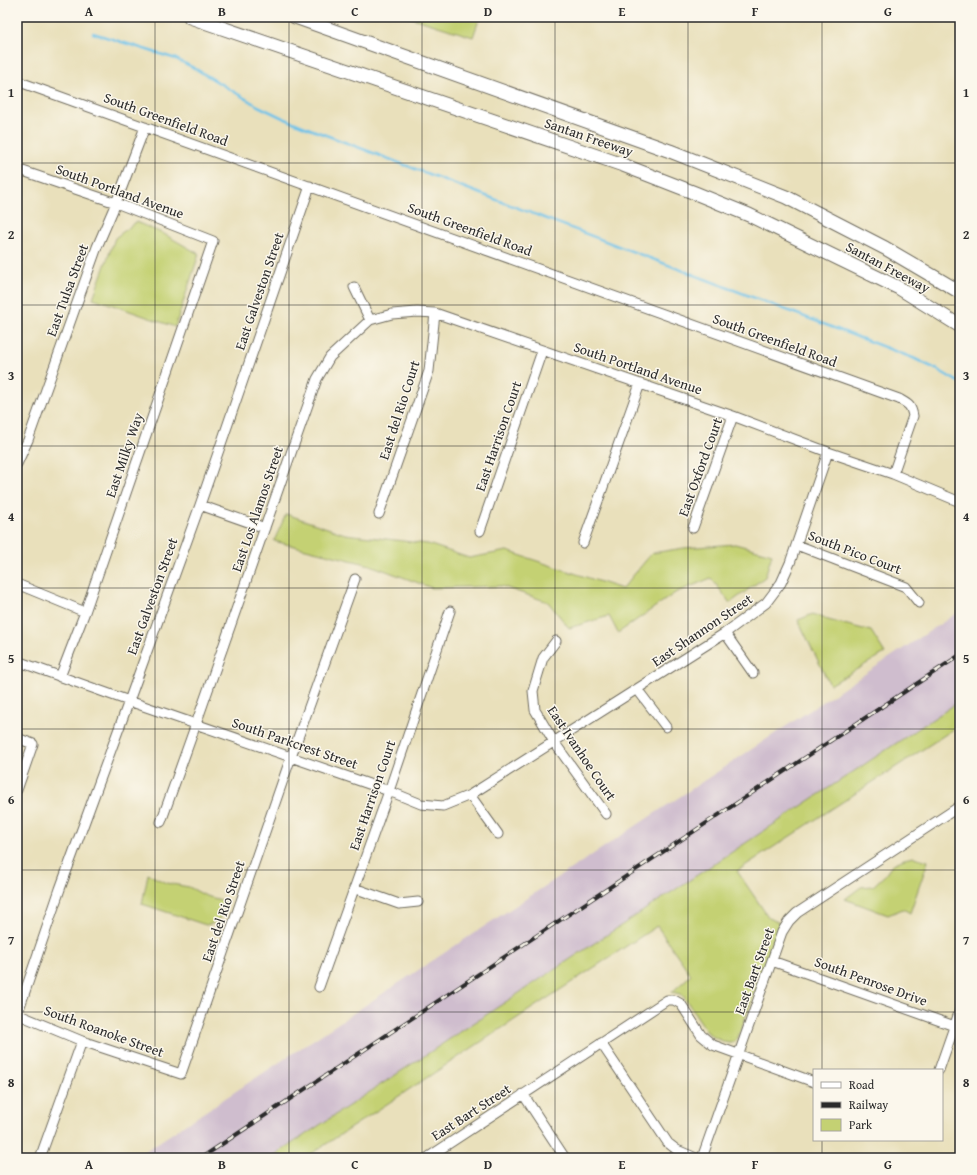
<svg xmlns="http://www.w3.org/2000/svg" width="977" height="1175" font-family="'Gentium Book Plus',serif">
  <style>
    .industrial { fill: #cfbdce }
    .green { fill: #c4d173; stroke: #787e4f }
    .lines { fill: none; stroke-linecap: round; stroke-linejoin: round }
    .stream { stroke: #6dc2e9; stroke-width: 2.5 }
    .minor-casing { stroke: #6e6a5d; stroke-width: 11 }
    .highway-casing { stroke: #6e6a5d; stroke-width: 15 }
    .minor { stroke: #fff; stroke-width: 9 }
    .highway { stroke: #fff; stroke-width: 13 }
    .rail-casing { stroke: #2b2b2b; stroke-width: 4 }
    .rail { stroke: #fbf7ec; stroke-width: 2.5; stroke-dasharray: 8; stroke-linecap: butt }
    .grid { fill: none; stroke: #2b2b2b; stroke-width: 1; stroke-opacity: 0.55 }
    .labels { text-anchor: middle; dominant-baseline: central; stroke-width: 3; stroke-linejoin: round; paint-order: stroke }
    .street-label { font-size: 14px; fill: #2b2b2b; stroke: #fbf7ec }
    .neatline { fill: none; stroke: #2b2b2b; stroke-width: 1.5 }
    .grid-label { font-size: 13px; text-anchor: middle; font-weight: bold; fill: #2b2b2b }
  </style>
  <rect width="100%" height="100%" fill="#fbf7ec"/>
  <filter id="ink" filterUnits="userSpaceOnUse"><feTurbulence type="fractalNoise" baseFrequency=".025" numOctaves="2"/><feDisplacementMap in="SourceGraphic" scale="8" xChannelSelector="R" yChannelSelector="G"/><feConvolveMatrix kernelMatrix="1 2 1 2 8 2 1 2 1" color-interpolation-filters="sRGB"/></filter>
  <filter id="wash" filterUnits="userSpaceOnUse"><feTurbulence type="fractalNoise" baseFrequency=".012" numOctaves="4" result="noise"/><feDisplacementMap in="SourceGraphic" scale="16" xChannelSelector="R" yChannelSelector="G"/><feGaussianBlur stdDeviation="0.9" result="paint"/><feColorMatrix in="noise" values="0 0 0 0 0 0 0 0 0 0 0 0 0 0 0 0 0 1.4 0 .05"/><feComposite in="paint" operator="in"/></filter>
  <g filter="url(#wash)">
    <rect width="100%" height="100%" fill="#e9e0bb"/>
    <!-- industrial -->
    <path class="industrial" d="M960,611V701L680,887L270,1158H135Z"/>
    <!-- green -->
    <path class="green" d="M409,17H480L473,37Z
      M136,222L164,234L199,254L175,327L93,298L115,238Z
      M286,514L345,534L428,544L469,558L507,551L622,589L652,553L684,548L735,544L772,554L765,577L730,603L711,578L675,593L618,633L609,616L569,628L548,602L501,586L432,588L370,565L274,541Z
      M813,614L828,620L871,631L885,653L830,685L798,620Z
      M960,701V725L737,871L769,918L780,923L738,1038L732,1043H728L715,1038L708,1033L684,997L680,994L672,992L691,975L657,926L305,1158H270Z
      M914,857L928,861L910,913L903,909L888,915L845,899L861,887L873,886L885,875L893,864L904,859Z
      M148,874L166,883L189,887L206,896L225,901L218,922L206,925L142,904Z"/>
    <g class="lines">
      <!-- stream -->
      <path class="stream" d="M93,33L176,59L194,68L258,106L283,118L310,129L913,358L938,370L960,383"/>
    </g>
  </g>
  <g filter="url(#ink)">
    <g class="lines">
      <!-- minor casing -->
      <g class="minor-casing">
        <path id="minor" d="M17,81L899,399C908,404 911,405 913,416L893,474
          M17,169L116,203L213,241L85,612L60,677
          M354,287L370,320
          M17,464L28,440L97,247L116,203L145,127
          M200,505L265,528
          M379,514L429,371L435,313
          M693,528L733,416
          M480,531L542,351
          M583,543L640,384
          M797,545L906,587L919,603
          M17,584L85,612
          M725,633L753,673
          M556,641L543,658L533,691L535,710L554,742L606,814
          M17,661L129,701L389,791L421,804L443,806L470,795L725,633L766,603L781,583L790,563L828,452
          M637,689L666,727
          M17,738L33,744L17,790
          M470,795L498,834
          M161,822L196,724L317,379L330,357L370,320L392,314L417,312L435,313L733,416L828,452L893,474L960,502
          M354,888L399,904L418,902
          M772,961L960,1028
          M319,987L389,791L450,611
          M17,1014L82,1041L181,1074L291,757L355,579
          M17,1015L60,889L129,701L200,505L310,186
          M601,1043L668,1143L677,1150L696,1158
          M939,1070L960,1010
          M523,1094L565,1158
          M40,1158L82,1041
          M427,1158L667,1000H674L681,1004L701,1035L713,1045L814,1082
          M702,1158L782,932L789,921L797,913L960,806"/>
      </g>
      <!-- highway casing -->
      <g class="highway-casing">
        <path id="highway" d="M190,17L623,165L695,193L749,215L899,288L960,326
          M295,17L670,151L786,197L885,248L960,292"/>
      </g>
      <!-- minor -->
      <use href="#minor" class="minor"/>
      <!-- highway -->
      <use href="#highway" class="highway"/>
      <!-- rail casing -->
      <g class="rail-casing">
        <path id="rail" d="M201,1158L960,655"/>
      </g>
      <!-- rail -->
      <use href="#rail" class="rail"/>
    </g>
  </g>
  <!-- grid -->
  <path class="grid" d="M155,17V1158M289,17V1158M422,17V1158M555,17V1158M688,17V1158M822,17V1070M17,163H960M17,305H960M17,446H960M17,588H960M17,729H960M17,870H960M17,1012H960M822,1140V1158"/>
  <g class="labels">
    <!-- street labels -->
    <g class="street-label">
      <text transform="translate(166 119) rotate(20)">South Greenfield Road</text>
      <text transform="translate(589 137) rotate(19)">Santan Freeway</text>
      <text transform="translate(120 191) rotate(20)">South Portland Avenue</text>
      <text transform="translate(470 229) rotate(20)">South Greenfield Road</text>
      <text transform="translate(888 267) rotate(28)">Santan Freeway</text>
      <text transform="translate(67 290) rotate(-70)">East Tulsa Street</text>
      <text transform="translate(259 291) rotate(-71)">East Galveston Street</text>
      <text transform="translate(775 340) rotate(20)">South Greenfield Road</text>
      <text transform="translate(638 368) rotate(19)">South Portland Avenue</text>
      <text transform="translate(399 410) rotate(-72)">East del Rio Court</text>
      <text transform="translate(498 436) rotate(-71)">East Harrison Court</text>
      <text transform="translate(124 455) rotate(-71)">East Milky Way</text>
      <text transform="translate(700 467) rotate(-70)">East Oxford Court</text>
      <text transform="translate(257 509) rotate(-71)">East Los Alamos Street</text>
      <text transform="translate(855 552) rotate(21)">South Pico Court</text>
      <text transform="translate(152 596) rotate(-70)">East Galveston Street</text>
      <text transform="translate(702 630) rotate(-34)">East Shannon Street</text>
      <text transform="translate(295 743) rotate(19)">South Parkcrest Street</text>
      <text transform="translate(582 753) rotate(56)">East Ivanhoe Court</text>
      <text transform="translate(372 795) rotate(-71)">East Harrison Court</text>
      <text transform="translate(223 911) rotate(-71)">East del Rio Street</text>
      <text transform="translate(754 971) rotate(-70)">East Bart Street</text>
      <text transform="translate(871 981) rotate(20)">South Penrose Drive</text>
      <text transform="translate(104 1031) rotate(20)">South Roanoke Street</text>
      <text transform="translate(471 1112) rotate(-33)">East Bart Street</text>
    </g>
  </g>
  <!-- margin -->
  <rect width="977" height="1175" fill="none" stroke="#fbf7ec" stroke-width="44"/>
  <!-- legend -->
  <rect x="813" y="1069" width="130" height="72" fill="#fbf7ec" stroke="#a8a59f"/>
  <rect x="821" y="1082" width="20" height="6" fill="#ffffff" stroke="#a8a59f"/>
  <text x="849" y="1089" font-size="12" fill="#2b2b2b">Road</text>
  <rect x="821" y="1102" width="20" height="6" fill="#2b2b2b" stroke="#a8a59f"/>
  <text x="849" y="1109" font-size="12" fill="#2b2b2b">Railway</text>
  <rect x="821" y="1119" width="20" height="12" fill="#c4d173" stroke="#a8a59f"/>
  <text x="849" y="1129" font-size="12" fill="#2b2b2b">Park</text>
  <rect x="22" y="22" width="933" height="1131" class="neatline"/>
  <g class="grid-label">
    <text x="89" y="16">A</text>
    <text x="222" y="16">B</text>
    <text x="355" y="16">C</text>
    <text x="488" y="16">D</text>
    <text x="622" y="16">E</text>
    <text x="755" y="16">F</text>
    <text x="888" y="16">G</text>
    <text x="11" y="97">1</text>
    <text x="966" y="97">1</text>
    <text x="11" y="239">2</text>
    <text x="966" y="239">2</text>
    <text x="11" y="380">3</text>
    <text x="966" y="380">3</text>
    <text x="11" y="521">4</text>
    <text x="966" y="521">4</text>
    <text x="11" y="663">5</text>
    <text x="966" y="663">5</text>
    <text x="11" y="804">6</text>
    <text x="966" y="804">6</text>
    <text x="11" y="945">7</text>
    <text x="966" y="945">7</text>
    <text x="11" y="1087">8</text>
    <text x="966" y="1087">8</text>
    <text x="89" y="1169">A</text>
    <text x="222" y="1169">B</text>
    <text x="355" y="1169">C</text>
    <text x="488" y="1169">D</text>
    <text x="622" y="1169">E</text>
    <text x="755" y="1169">F</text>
    <text x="888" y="1169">G</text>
  </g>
</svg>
